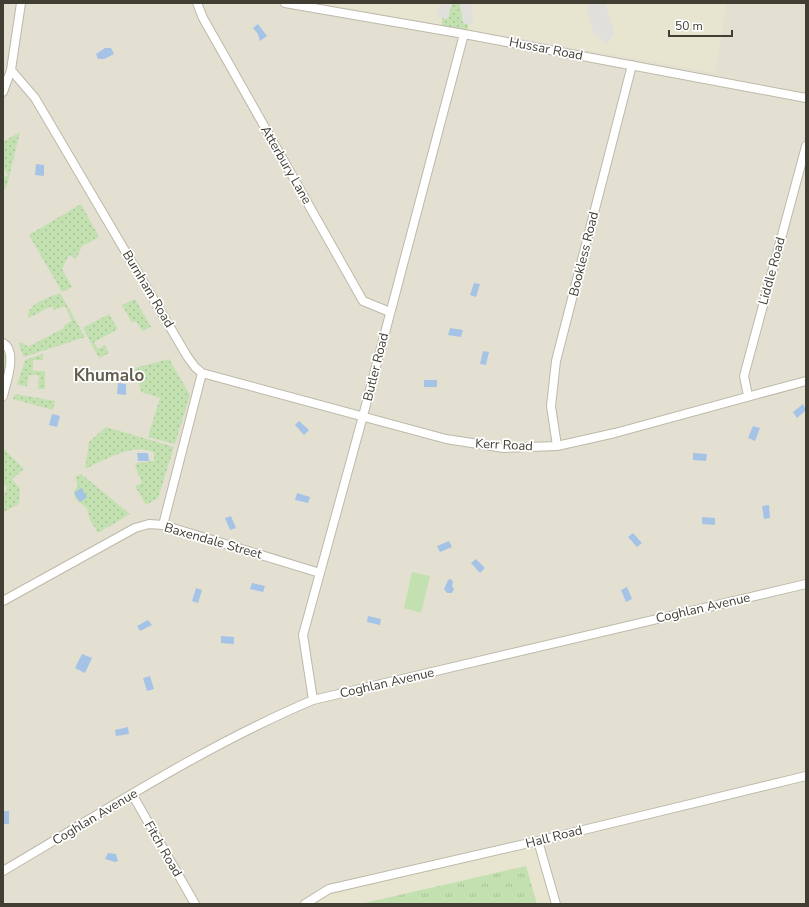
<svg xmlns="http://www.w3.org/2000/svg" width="809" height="907" font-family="'Nunito Sans',sans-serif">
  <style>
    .residential { fill: #e3e0d2 }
    .education { fill: #e7e4cf }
    .grass { fill: url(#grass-dots) }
    .park { fill: url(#park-tufts) }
    .garden { fill: #c3e0b0 }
    .parking { fill: #e0dfdb }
    .water { fill: #a5c2e7 }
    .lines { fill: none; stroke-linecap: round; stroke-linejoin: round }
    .minor-casing { stroke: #bdb9aa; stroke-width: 10 }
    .minor { stroke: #fff; stroke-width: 8 }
    .labels { text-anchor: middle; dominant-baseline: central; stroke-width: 3.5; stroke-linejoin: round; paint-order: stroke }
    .street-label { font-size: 13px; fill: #413e34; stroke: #fff }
    .district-label { font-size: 17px; font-weight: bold; fill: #625d4d; stroke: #fff }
  </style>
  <defs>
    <pattern id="grass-dots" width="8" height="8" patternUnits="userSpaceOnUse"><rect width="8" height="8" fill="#c3e0b0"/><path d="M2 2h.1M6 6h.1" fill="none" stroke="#a9c198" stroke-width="1.8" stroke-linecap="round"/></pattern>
    <pattern id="park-tufts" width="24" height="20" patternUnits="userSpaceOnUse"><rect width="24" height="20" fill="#c3e0b0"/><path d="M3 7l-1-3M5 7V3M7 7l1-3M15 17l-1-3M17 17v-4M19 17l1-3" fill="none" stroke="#a9c198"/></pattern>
  </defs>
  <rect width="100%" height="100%" fill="#efeee3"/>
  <!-- residential -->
  <path class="residential" d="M3,3H806V904H3Z"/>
  <!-- education -->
  <path class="education" d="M317,3H727L715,73Z
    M536,845L552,904H311L331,892Z"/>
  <!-- grass -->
  <path class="grass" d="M452,3H460L463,23L468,24V33L442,28V18L448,19Z
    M20,132L6,189H3V178L8,175L3,167V142Z
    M81,204L99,237L82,246L76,259L69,255L62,269L72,287L62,292L29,235Z
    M60,293L85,337L24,357L18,343H23L28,347L64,328L63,326L72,321L65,306L54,310L52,306L28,318C27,303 49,298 60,293Z
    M135,299L151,327L142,331L136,321L132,323L122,305Z
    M109,314L118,329L94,342L98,349L105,345L109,353L99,358L83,328Z
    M3,350C11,360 6,373 3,385Z
    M43,354V360H33V371H45V389H38L39,375H29L27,386L17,385L25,360Z
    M169,359L190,395L175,444L148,437L160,398L141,392L135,368Z
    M15,394L55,401L53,410L13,399Z
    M106,427L174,447L158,498L146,505L135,486L142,483L135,466L137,463L154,461V453C136,441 102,461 85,469L89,442Z
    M3,448L24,469L12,479L20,489L19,504L3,512V499L7,486L3,484Z
    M81,474L130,514L98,533L90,520L87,508L75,499L74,491L78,486L75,477Z"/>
  <!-- park -->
  <path class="park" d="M526,866L537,904H360Z"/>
  <!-- garden -->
  <path class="garden" d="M412,572L430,576L421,613L404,608Z"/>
  <!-- parking -->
  <path class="parking" d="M440,3H451L448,19L437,17Z
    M460,3H471L473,25L463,23Z
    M588,3H605L615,34L607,43L594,34L587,10Z"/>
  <!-- water -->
  <path class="water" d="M258,24L267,36L260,41L258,34L253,28Z
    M105,48H111L114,54L104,59H98L96,54Z
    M36,164L44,165V176L35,175Z
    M474,283L480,284L476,297L470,295Z
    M450,328L463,330L461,337L448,335Z
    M483,351L489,352L486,365L480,364Z
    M424,380H437V387H424Z
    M118,383L126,384V395L117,394Z
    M803,404L806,410L797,418L793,412Z
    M52,414L60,416L57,427L49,425Z
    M299,421L309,430L304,435L295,425Z
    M753,426L760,428L755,441L748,438Z
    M137,453H148L149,461H138Z
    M693,453L707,454L706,461L693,460Z
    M81,488L87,497L80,502L74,493Z
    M297,493L310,497L308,503L295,500Z
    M769,505L770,518L764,519L762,506Z
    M231,516L236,528L230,530L225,518Z
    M702,517L715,518V525L702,524Z
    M633,533L642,543L637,547L628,537Z
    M449,541L452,547L440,552L437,546Z
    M476,559L485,568L480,573L471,563Z
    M451,579L453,582L452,586L454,589L452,593H447L444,589L448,580Z
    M252,583L265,586L263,592L250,589Z
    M627,587L632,599L626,602L621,590Z
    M196,588L202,590L198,603L192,601Z
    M368,616L381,619L380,625L367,622Z
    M148,620L152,625L140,631L137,626Z
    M221,636L234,637V644L221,643Z
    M82,654L92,658L85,673L75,668Z
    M150,676L154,689L147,691L143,678Z
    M128,727L129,734L116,736L115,730Z
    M3,811H9V824H3Z
    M108,853L116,854L118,861L115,862L105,859Z"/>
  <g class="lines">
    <!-- minor casing -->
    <g class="minor-casing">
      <path id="minor" d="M197,3L203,18L363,301L390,312
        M285,3L464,34L806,98
        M11,70L35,98L187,356L195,367L202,373L163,525
        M3,92L11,70L21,3
        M3,343C18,351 6,383 3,396
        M202,373L446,439L504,448L557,446L615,433L806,381
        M748,396L744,376L806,146
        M557,446L551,406L556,361L632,65
        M3,601L135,528L149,524L163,525L320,573
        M313,700L303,635L363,416L464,34
        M132,794L195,904
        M538,841L556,904
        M3,871C105,811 204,746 313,700L806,584
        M305,904L329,889L338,887L538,841L806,776"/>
    </g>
    <!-- minor -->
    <use href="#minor" class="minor"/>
  </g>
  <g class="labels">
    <!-- street labels -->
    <g class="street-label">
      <text transform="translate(546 49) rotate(11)">Hussar Road</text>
      <text transform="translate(286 165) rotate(60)">Atterbury Lane</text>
      <text transform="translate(584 254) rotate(-76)">Bookless Road</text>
      <text transform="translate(772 271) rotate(-75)">Liddle Road</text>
      <text transform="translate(148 289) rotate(59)">Burnham Road</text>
      <text transform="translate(376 367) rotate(-76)">Butler Road</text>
      <text transform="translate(504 445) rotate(3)">Kerr Road</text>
      <text transform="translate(213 541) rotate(16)">Baxendale Street</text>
      <text transform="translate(703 608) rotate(-13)">Coghlan Avenue</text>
      <text transform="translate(387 683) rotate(-13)">Coghlan Avenue</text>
      <text transform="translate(95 817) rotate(-31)">Coghlan Avenue</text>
      <text transform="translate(554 837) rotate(-14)">Hall Road</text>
      <text transform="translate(163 849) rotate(60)">Fitch Road</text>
    </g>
    <!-- district labels -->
    <g class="district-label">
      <text x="109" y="375">Khumalo</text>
    </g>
  </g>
  <!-- border -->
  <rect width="809" height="907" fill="none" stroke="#413e34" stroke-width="8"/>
  <!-- scale -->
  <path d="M669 30v6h63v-6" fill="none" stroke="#413e34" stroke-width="2"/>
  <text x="675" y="30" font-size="12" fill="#413e34" stroke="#ffffff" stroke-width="3" paint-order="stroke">50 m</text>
</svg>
